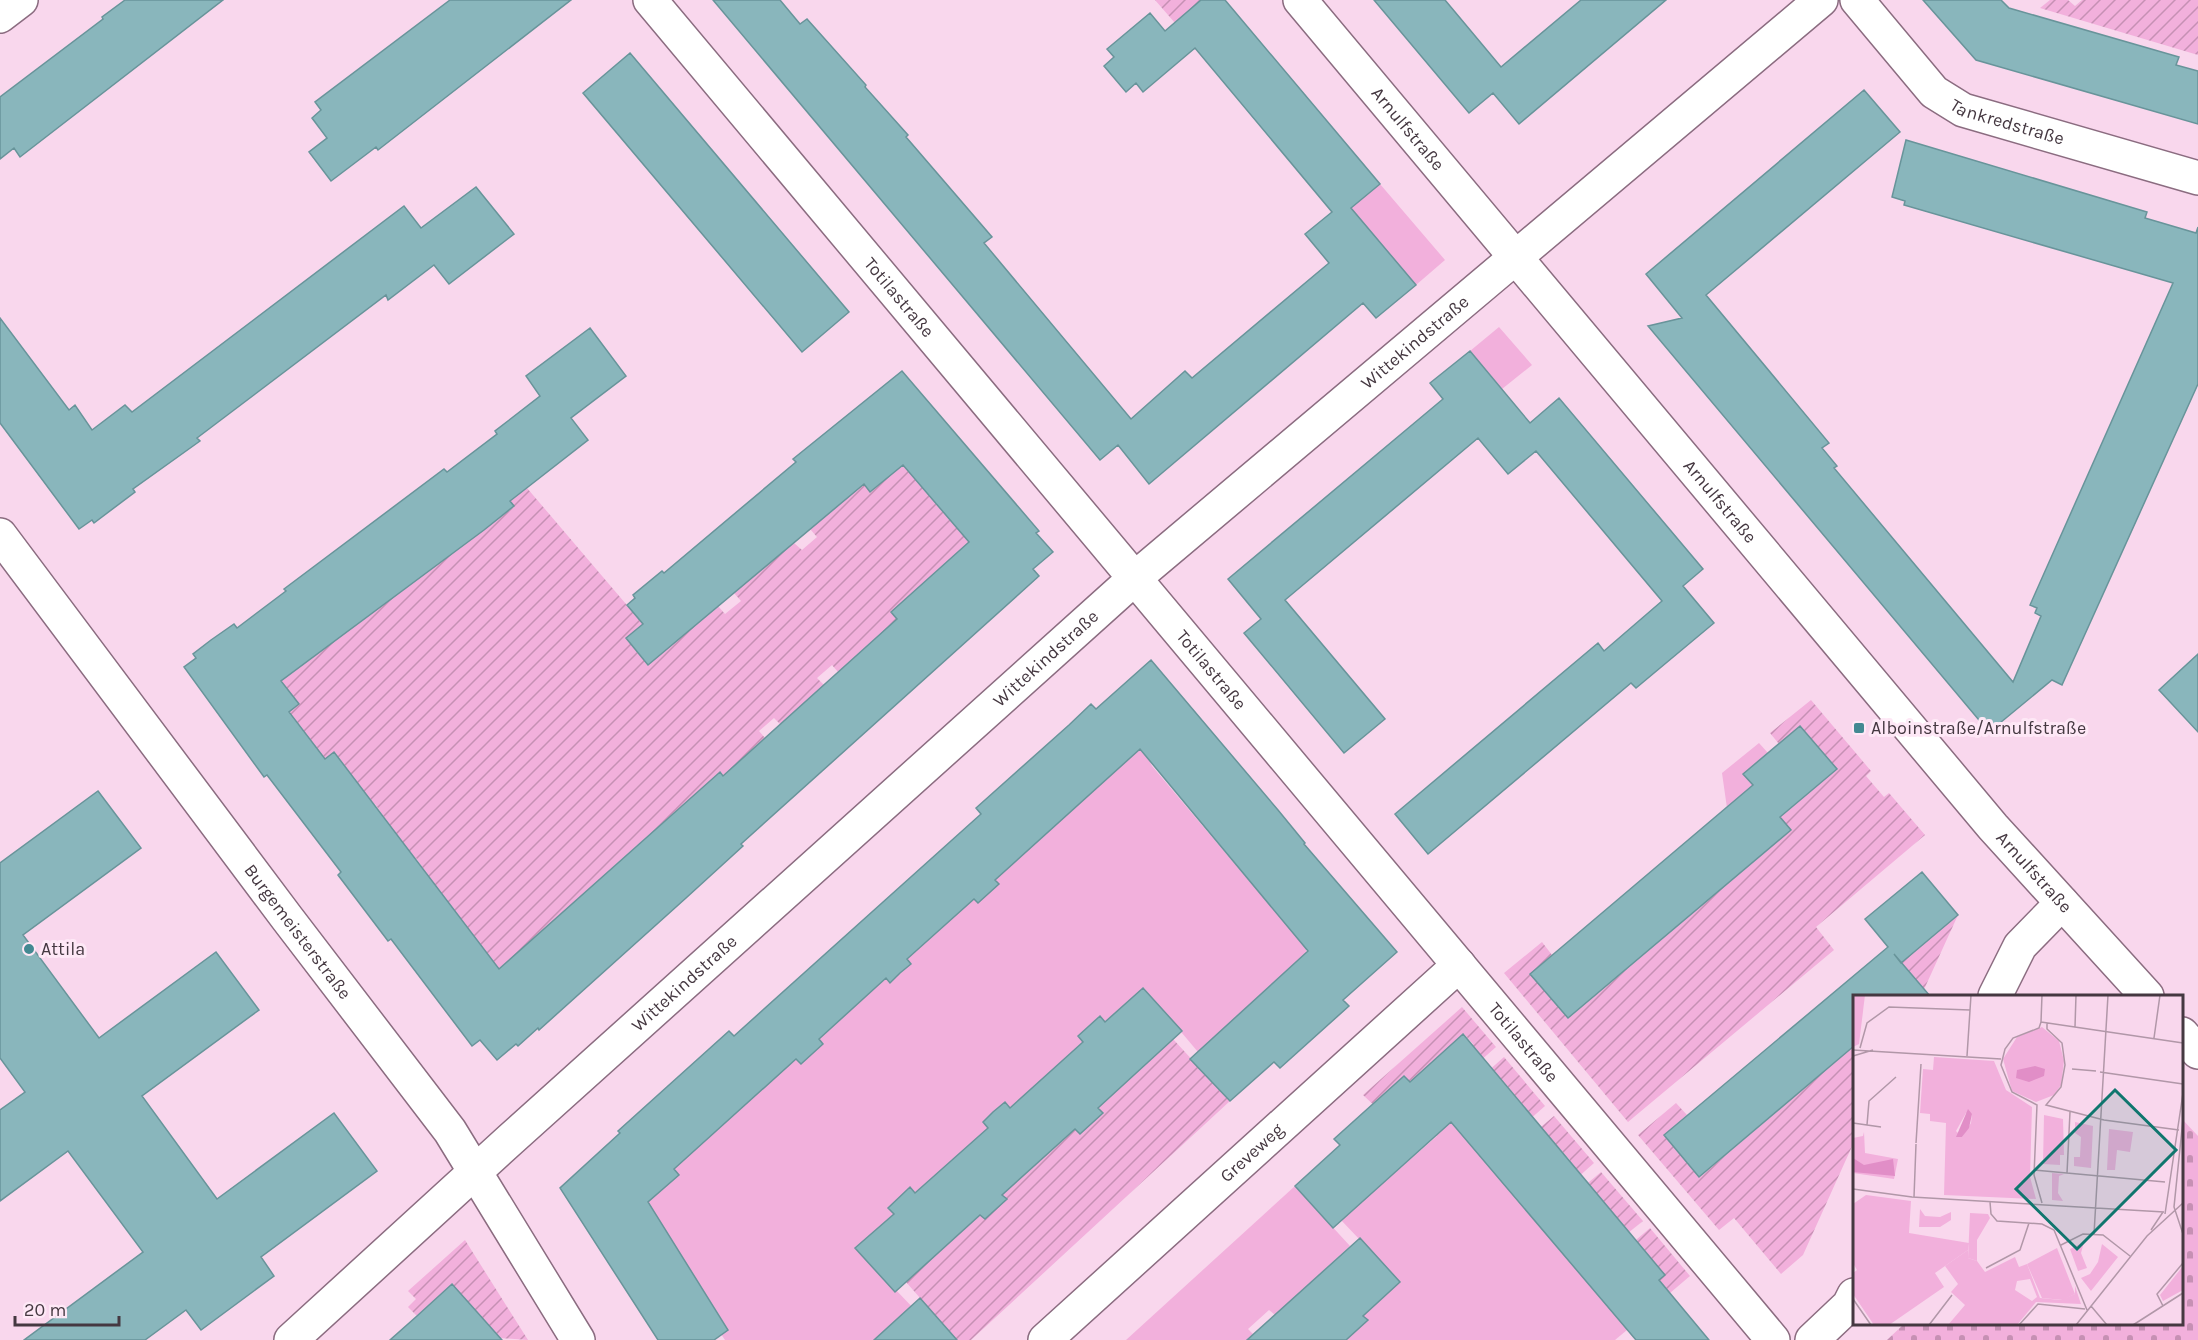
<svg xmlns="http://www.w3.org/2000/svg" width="2198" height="1340" font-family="Karla,sans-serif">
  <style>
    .green { fill: #f2b0dc }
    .cemetery { fill: url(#cemetery-stones) }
    .garden { fill: url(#garden-furrows) }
    .building { fill: #89b6bc; stroke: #68949a; stroke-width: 1.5 }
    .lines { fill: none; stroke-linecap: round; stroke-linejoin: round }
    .minor-casing { stroke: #8b6c80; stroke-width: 36 }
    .major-casing { stroke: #8b6c80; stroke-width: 36 }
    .minor { stroke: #fff; stroke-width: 33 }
    .major { stroke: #fff; stroke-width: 33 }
    .poi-dot { fill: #438992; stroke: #fee8f6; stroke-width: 2 }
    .labels { text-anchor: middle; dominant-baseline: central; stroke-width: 6; stroke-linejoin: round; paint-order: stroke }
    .street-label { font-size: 18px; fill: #453841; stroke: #fee8f6 }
    .poi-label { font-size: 18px; fill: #453841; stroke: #fee8f6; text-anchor: start }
    .inset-road { fill: none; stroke: #b197a8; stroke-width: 1.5 }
    .view { fill: #0f766e; fill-opacity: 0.15; stroke: #0f766e; stroke-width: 3 }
    .inset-edge { fill: none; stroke: #453841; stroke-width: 3 }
  </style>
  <defs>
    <pattern id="cemetery-stones" width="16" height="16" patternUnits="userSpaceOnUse" patternTransform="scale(1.5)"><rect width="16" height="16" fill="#f2b0dc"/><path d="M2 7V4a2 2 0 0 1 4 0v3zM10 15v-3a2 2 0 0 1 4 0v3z" fill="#c690b4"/></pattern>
    <pattern id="garden-furrows" width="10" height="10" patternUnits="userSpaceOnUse" patternTransform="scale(1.5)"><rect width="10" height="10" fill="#f2b0dc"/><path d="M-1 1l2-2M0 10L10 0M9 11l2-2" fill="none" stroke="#c690b4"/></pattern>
  </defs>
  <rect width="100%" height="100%" fill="#f9d7ed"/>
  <!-- green -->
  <path class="green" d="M1380,184L1445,260L1416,285L1351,208Z
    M1499,327L1532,365L1502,389L1470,351Z
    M1759,743L1768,753L1743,774L1753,785L1727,808L1722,773Z
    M1135,750H1142L1152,759L1150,762L1152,766L1294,934L1309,946L1306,949V953L1198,1052L1144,988L1105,1022L1099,1016L1078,1036L1083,1042L1010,1108L1005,1102L983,1122L988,1128L916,1193L910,1188L889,1207L894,1214L855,1248L894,1290L895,1289L916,1311L874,1340H725L721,1334L728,1329L681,1255L643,1208L652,1177L670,1183L679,1175L674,1169L796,1059L801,1064L823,1044L819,1039L886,978L890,982L911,964L907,959L974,899L999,884L995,880L1127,761Z
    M1448,1122H1456L1462,1135L1625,1326L1627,1330L1615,1340H1336L1347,1339L1368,1320L1363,1316L1400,1282L1341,1220L1437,1136L1435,1134Z
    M1295,1186L1350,1246L1275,1315L1269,1310L1248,1329L1253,1334L1247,1340H1126Z"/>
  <!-- cemetery -->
  <path class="cemetery" d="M2182,1119L2198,1136V1340H1887L1904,1324H2182Z"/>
  <!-- garden -->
  <path class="garden" d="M1155,0H1201L1175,23Z
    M2050,0H2068L2075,6L2082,0H2198V55L2040,8Z
    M894,454L975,549L943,565L898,606L891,612L897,619L838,672L832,665L817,678L824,685L780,724L774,718L759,731L765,738L723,776L720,772L615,865L498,985C488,949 488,952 457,932L466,925L454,910L446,917L417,880L426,873L416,858L407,865L378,827L386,820L375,804L366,811L337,774L346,767L334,752L325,759L289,712L299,704L287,689L265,679L302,651L309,661L316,655L311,647L354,627L370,615L364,605L402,591L514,507L510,501L527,488L643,624L626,638L648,665L718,606L725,614L741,601L734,593L794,543L802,550L817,537L810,529L864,484L871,492L880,484Z
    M1811,700L1871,771L1866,776L1884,797L1889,793L1925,835L1816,927L1834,950L1628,1122L1504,973L1542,942L1552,955L1531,974L1569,1018L1790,831L1780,817L1837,769L1800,726L1779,744L1770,733Z
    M1958,915L1921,996H1914L1923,988L1901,963Z
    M1462,1007L1496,1047L1479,1062L1468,1049L1473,1044L1464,1034L1410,1082L1404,1076L1379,1110L1363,1095Z
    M1173,1039L1230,1101L971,1340H957L906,1282L980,1214L985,1219L1007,1199L1002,1195L1075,1129L1080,1134L1102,1112L1098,1107Z
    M1854,1046V1142L1803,1255L1781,1274L1734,1218L1719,1230L1638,1135L1676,1103L1687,1115L1664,1135L1700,1177Z
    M1504,1057L1545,1106L1528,1121L1517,1109L1522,1104L1504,1082L1499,1086L1487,1072Z
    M1554,1116L1594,1163L1576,1179L1564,1166L1570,1160L1551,1139L1536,1131Z
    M1601,1172L1643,1221L1623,1237L1583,1187Z
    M1650,1228L1690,1276L1670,1293L1630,1245Z
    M465,1240L528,1340L500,1338L452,1284L417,1316L408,1307L416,1299L408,1291Z"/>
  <!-- building -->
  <path class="building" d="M125,0H223L20,157L14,148L0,159V97L103,19L102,17Z
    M450,0H571L378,150L376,147L331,181L309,152L327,138L312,118L321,110L315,102Z
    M713,0H780L800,24L807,19L866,85L865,87L908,135L906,137L992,237L984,243L1131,419L1185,371L1192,378L1329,263L1305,234L1332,212L1195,48L1143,92L1136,83L1126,92L1104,66L1114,57L1107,49L1150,13L1165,31L1201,0H1225L1380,184L1351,208L1416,285L1376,318L1363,303L1149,484L1118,445L1100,460Z
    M1374,0H1445L1501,67L1581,0H1666L1519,124L1493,93L1469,113Z
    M1923,0H2001L2009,8L2179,57L2176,65L2198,71V124L1976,60Z
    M630,53L849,312L802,352L583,93Z
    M1864,90L1900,132L1706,295L1829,443L1822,448L1837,466L1834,468L2013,682L2041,616L2035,613L2037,608L2030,605L2173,283L1904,205L1905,201L1892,197L1906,140L2147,212L2145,218L2196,233L2198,227V384L2062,685L2052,680L1989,732L1648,326L1682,318L1646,274Z
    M476,187L514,234L449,284L434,265L388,300L386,295L197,438L200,441L133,489L135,492L94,523L92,520L79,529L0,423V318L69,410L75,405L92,430L125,405L132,412L404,206L421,228Z
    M590,328L626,376L571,418L588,440L510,501L514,506L484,530L281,681L299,704L289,712L325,759L334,752L499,969L720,772L723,776L897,619L891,612L969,542L903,465L870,492L864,484L648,665L626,638L643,624L627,605L635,598L633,595L662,571L664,573L796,462L793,459L902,371L1039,531L1036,533L1053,552L1033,569L1039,576L741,844L743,846L686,898L539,1030L538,1028L518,1046L516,1044L497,1060L480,1040L472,1046L391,939L388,941L338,875L341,872L267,775L264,777L184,667L196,658L193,654L211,640L234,624L237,628L286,591L284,589L444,469L447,472L497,434L495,431L540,396L526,376Z
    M1470,351L1530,423L1559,398L1703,569L1683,586L1714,623L1636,688L1631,683L1428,854L1395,814L1598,643L1604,651L1662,601L1536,451L1508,474L1478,438L1285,600L1385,719L1344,753L1244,633L1261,619L1228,579L1443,399L1430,383Z
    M2198,654V732L2159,690Z
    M1151,660L1278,810L1305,843L1304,844L1397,952L1343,1000L1349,1006L1280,1068L1274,1062L1230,1101L1190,1059L1308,951L1140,749L995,880L999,884L978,903L974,899L907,959L911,964L900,973L890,983L886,978L819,1039L823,1044L801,1064L796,1059L674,1169L679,1175L648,1202L728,1330L714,1340H658L560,1188L620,1133L618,1131L729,1031L734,1036L981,814L976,808L1069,725L1091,704L1096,709Z
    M1800,726L1837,769L1780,817L1791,830L1568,1018L1530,974L1753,785L1743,774Z
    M98,791L141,848L23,935L99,1038L216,952L259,1010L142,1096L217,1199L334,1113L377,1171L261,1257L274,1276L201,1330L186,1310L145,1340H24L143,1252L68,1151L0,1201V1110L25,1092L0,1058V863Z
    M1922,872L1958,915L1901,963L1894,954L1930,996H1854V1046L1699,1177L1664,1135L1888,947L1865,919Z
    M1143,988L1182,1031L1098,1108L1103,1113L1080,1134L1075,1129L1002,1195L1007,1199L995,1210L985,1219L980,1215L895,1292L855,1248L894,1214L888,1208L910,1187L915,1193L988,1128L983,1122L993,1112L1005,1102L1010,1108L1083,1042L1078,1036L1100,1016L1105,1022Z
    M1463,1034L1665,1275L1659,1280L1709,1340H1636L1451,1122L1333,1228L1295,1186L1340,1145L1334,1139L1404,1076L1410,1082Z
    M1360,1238L1400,1282L1363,1316L1368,1320L1346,1340H1247Z
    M452,1284L502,1340H390L417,1316Z
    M920,1298L957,1340H874Z"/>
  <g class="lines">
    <!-- minor casing -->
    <g class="minor-casing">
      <g id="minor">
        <path id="s1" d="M650,0L1773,1340"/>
        <path id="s2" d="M1857,0L1934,92L1963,110L2198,178"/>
        <path id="s3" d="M0,535L287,918L450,1131L578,1340"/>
        <path d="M1995,996L2020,946L2062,903"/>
        <path id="s4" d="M291,1340L511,1139L1135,578L1821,0"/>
        <path id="s5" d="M1045,1340L1459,965"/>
        <path d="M1812,1340L1849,1305L1854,1295"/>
      </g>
    </g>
    <!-- major casing -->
    <g class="major-casing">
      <g id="major">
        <path id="s6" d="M1300,0L1993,827L2147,996"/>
        <path d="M0,16L21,0"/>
        <path d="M2182,1034L2198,1052"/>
      </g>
    </g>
    <!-- minor -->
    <use href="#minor" class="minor"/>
    <!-- major -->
    <use href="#major" class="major"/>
  </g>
  <!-- markers -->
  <g class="poi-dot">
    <rect x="1853" y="722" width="12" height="12" rx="3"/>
    <circle cx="29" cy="949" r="6"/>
  </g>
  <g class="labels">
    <!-- street labels -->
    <g class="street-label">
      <text stroke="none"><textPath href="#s2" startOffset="200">Tankredstraße</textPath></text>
      <text stroke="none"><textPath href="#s6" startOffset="168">Arnulfstraße</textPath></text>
      <text stroke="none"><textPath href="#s1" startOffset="388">Totilastraße</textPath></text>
      <text stroke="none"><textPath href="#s4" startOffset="1503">Wittekindstraße</textPath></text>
      <text stroke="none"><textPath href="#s6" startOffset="654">Arnulfstraße</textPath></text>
      <text stroke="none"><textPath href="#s4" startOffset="1017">Wittekindstraße</textPath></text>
      <text stroke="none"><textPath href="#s1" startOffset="874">Totilastraße</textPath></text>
      <text stroke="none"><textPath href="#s6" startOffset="1140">Arnulfstraße</textPath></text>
      <text stroke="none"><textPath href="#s3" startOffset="496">Burgemeisterstraße</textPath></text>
      <text stroke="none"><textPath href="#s4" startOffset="531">Wittekindstraße</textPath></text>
      <text stroke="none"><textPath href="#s1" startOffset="1360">Totilastraße</textPath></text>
      <text stroke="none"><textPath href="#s5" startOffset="279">Greveweg</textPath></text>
    </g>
    <!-- poi labels -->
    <g class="poi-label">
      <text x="1871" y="728">Alboinstraße/Arnulfstraße</text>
      <text x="41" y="949">Attila</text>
    </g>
  </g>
  <!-- overview -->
  <g transform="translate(1853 995)">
    <rect width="330" height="330" fill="#f9d7ed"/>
    <path d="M189,32L206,46L211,66L208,90L201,100L183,107L159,96L150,64L164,42ZM191,120L210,124L211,160H207V170L190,169ZM222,127L240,131L238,173L221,171V162H227L228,142L222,138ZM11,137L12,158L45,164L41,184L0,178V143L10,141ZM67,214L72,221L87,222L98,217V225L87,232H66ZM115,255V263L124,266L132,277L162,262L166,272L174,269L187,303L208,305L222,299V291L228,309L183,307L164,330H95L112,310L98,297L105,289L92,271ZM177,284L184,302L179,306L162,295L164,286ZM330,271V295L310,306L307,300Z" fill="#f2b0dc" fill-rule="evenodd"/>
    <path d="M0,0H12L6,49L0,52Z" fill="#f2b0dc"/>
    <path d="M81,62L141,66L153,95L179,112L177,182L183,204L91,200L93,128L77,126V119L67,118L70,74L80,75ZM113,118L119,119L118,128L109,142L103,136ZM13,200L58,206L56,238L116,248L115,255L82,278L91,292L36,330H21L0,299V278L4,275L0,268V209Z" fill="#f2b0dc" fill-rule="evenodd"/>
    <path d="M256,134L280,137L277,157L264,155L262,175H254ZM199,178L211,179L206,181L205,198L210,206L199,205ZM117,218L135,219L137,223L124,245V266L115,263ZM231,247L228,258L234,273L225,276L217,254ZM249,249L265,262L238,296L228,283L237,279L245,267ZM204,253L222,299L210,305L189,303L174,269Z" fill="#f2b0dc"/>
    <path d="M182,71L192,74L191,81L176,87L163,83L164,75ZM115,114L119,119L116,133L109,142H103ZM0,163L11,170L40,164L42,181L0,177Z" fill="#e18ec7"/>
    <path class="inset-road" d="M188,27L186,33L160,43L152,54L148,70L159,97L184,110L181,180L189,208M188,27L330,48M188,27L189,0M194,28V34L209,48L212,70L208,92L193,110L251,125L326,135M222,32L223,0M301,43L307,0M7,53L14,28L36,12L117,15M0,55L148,64M0,61L20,55M114,61L118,0M219,74L243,76M247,77L330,89M330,124L321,212L330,239M0,128L28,132M14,130L16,106L43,82M63,148L68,69M181,175L312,187M214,178L217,117M0,194L59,202L311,217M61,202L63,149M137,207L138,219L144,226L189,229L201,235L234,315M312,219L330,98M298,235L310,217M241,239L255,0M208,250L230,239L250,240L277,261M133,273L167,255L176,228M0,304L18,330M238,311L254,330M310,311L304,299L330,268M76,330L99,300M166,330L185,309L232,314M223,330L294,241L330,208M280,330L330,298"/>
    <path class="view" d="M262,95L323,155L224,254L163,194Z"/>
    <rect width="330" height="330" class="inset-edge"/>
  </g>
  <!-- scale -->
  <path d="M15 1316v9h104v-9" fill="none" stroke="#453841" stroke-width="3"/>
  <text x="24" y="1316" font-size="18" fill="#453841" stroke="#fee8f6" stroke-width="4.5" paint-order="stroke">20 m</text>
</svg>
